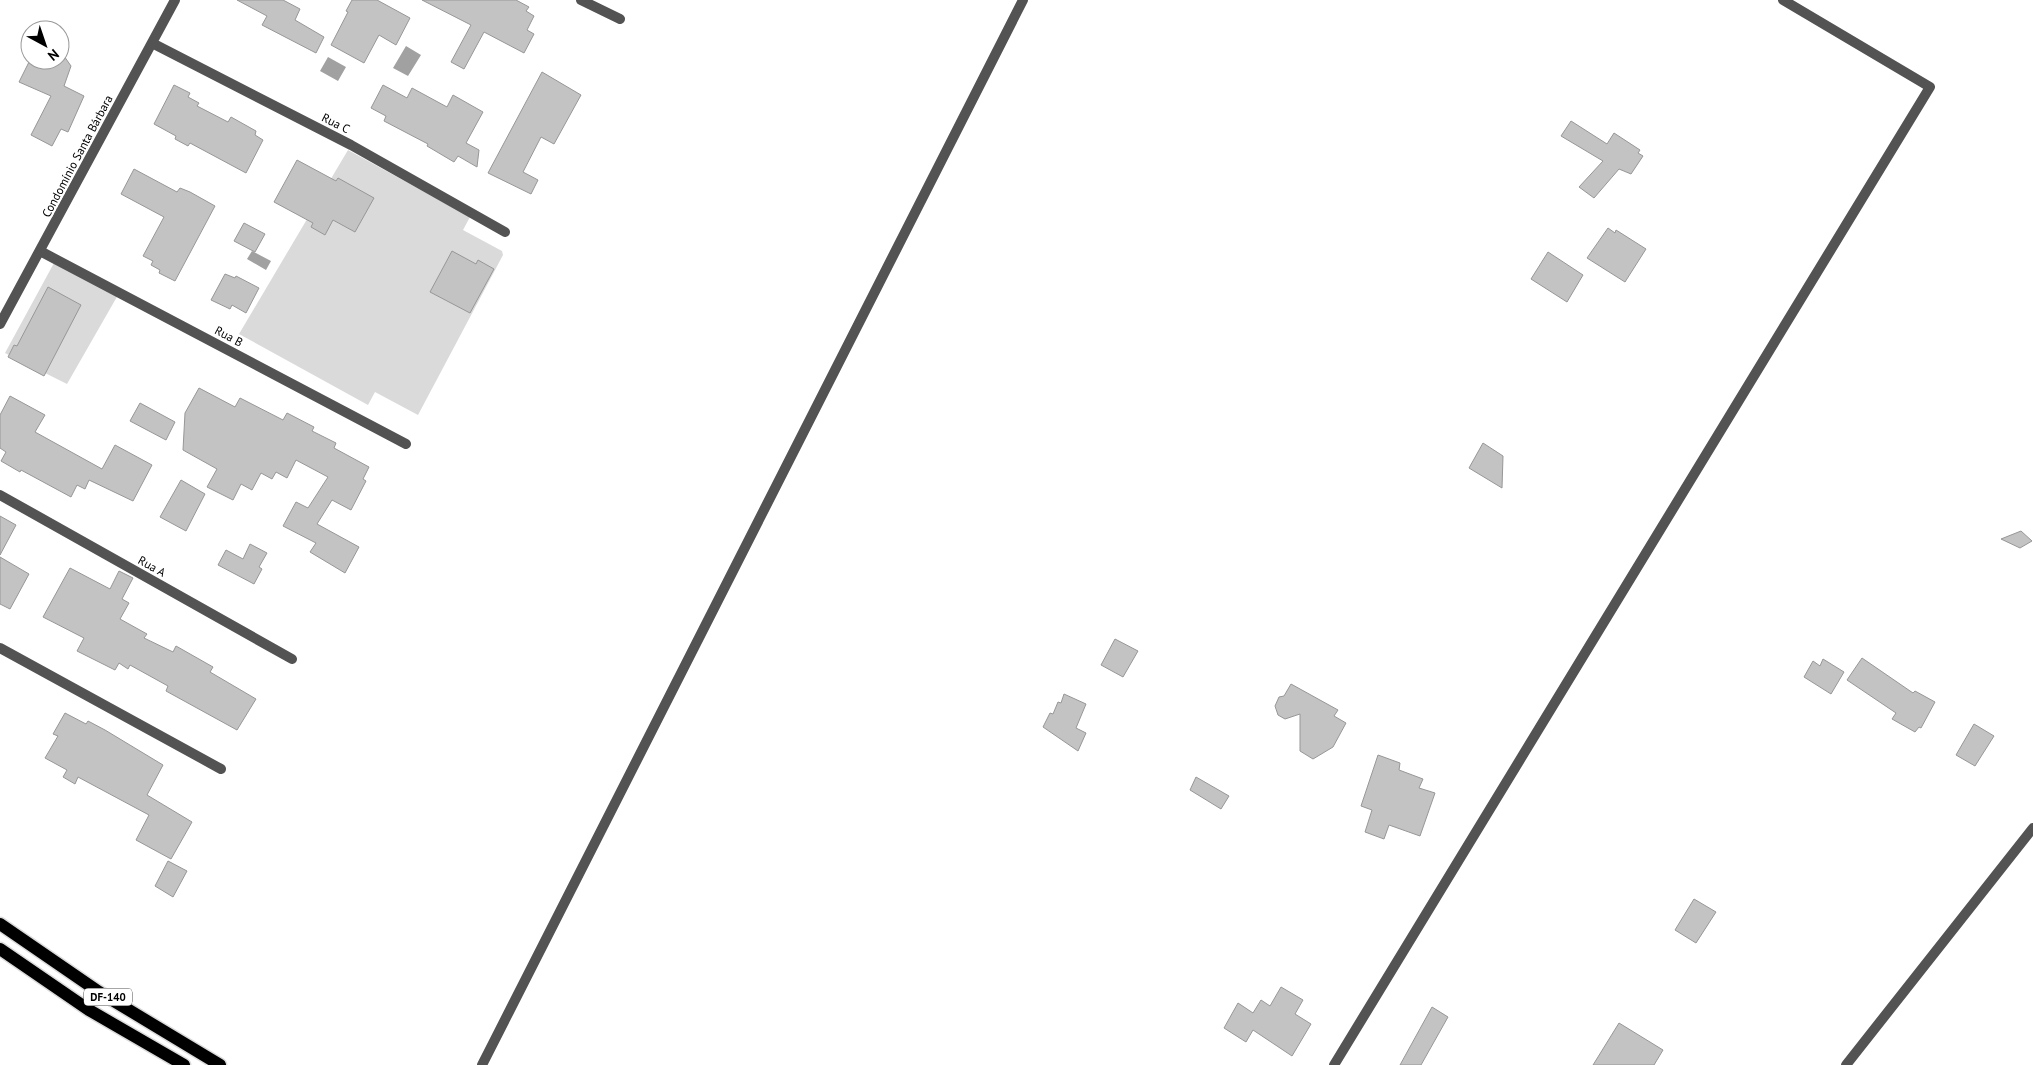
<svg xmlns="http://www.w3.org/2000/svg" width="2033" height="1065" font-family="'PT Sans',sans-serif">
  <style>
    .green { fill: #dadada }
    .water { fill: #a1a1a1 }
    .building { fill: #c3c3c3; stroke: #979797 }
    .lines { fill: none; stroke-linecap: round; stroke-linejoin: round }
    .primary-casing { stroke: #dbdbdb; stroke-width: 15 }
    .street { stroke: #535353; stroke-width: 10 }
    .primary { stroke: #000; stroke-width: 12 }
    .labels { text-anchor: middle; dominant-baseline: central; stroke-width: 4; stroke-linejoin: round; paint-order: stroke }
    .shield { fill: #fff; stroke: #4c4c4c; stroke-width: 1 }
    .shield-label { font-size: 11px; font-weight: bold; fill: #000 }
    .street-label { font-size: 12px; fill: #000; stroke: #fff }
  </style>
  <rect width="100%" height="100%" fill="#fff"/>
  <!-- green -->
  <path class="green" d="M348,150L470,217L463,230L502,251L503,255L418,415L375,392L368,405L239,334Z
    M54,263L118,295L67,384L5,353Z"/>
  <!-- water -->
  <path class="water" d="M406,46L421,55L408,76L393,68Z
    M328,57L346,67L338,81L320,71Z
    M252,251L271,261L266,270L247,259Z"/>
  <!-- building -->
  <path class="building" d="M237,0H283L300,9L295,20L324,37L316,53L262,25L267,16Z
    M352,0H377L410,18L396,45L379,35L364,63L331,45L348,12L346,11Z
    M422,0H516L529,7L526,11L534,16L527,30L534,34L524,53L484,32L464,69L451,62L471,25Z
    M64,56L71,66L64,86L84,96L68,132L61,129L52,146L31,135L51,96L19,82L30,60H60V57Z
    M542,72L581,95L554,144L541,137L523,172L538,180L531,194L488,173Z
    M174,85L190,93L188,97L199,103L197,106L228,122L231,117L256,131L255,135L263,140L246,173L190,143L188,146L175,139L176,136L154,124Z
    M383,85L407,98L412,88L447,107L453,95L483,112L466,143L479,150L477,167L458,156L454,162L427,146L428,144L384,121L386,116L371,108Z
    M1571,121L1607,144L1614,133L1640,150L1638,153L1643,156L1631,174L1619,169L1594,198L1579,187L1603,161L1561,136Z
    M297,160L336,181L338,178L374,198L355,232L333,220L325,235L311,227L313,223L274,202Z
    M134,169L177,192L180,188L190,192L215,206L175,281L159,273L160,270L151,265L153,261L143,256L164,217L121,194Z
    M244,223L265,234L255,252L234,241Z
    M1608,228L1615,233L1616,230L1646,249L1625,282L1587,258Z
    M452,251L476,264L478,260L494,269L470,313L430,292Z
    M1548,252L1583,275L1567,302L1531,279Z
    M225,274L235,278L236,276L259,288L246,313L232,305L230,309L211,300Z
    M48,287L81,305L44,376L8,357L14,345L17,346Z
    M199,388L235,407L240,398L283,420L287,413L314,427L312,431L336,443L334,448L369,467L363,479L366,481L351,510L332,500L317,524L359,547L345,573L310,552L316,543L283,526L296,502L308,508L328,477L296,460L287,478L276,472L272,479L261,473L252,490L241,484L233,500L207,487L217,469L183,450L185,413Z
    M10,396L45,415L35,432L102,469L115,445L152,465L133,501L89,480L85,489L77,485L71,497L21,470L20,472L1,461L6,452L0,448V415Z
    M140,403L175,422L166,440L130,421Z
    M1483,443L1503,456L1502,488L1469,468Z
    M181,480L205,494L186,531L160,517Z
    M0,516L16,525L0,555Z
    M2021,531L2032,541L2020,548L2001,539Z
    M250,544L267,553L259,567L262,569L254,584L218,565L226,550L243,559Z
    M0,557L29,574L10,609L0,604Z
    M70,568L110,589L119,571L133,578L122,599L129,603L120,619L147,634L144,638L173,652L176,646L213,667L210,672L256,699L237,730L166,691L168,686L130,665L128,669L119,663L115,670L77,651L84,638L43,617Z
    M1115,639L1138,651L1123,677L1101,665Z
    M1862,658L1913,693L1915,691L1935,702L1921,728L1919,727L1915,732L1892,719L1896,713L1847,680Z
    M1823,659L1844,672L1831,694L1804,677L1813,661L1820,666Z
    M1291,684L1338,710L1334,716L1346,723L1333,747L1313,759L1300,751V714L1285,719L1278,715L1275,706L1279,697L1284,696Z
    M1064,694L1086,704L1076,728L1086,733L1078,751L1043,727L1050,713L1053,714L1058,702L1061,703Z
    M65,713L86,724L88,721L105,730L163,765L147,795L192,822L171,859L136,840L149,815L78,777L75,784L63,777L67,770L45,758L58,736L53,734Z
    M1974,724L1994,736L1975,766L1956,755Z
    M1378,755L1400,763L1399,770L1423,779L1419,788L1435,793L1420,836L1389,825L1384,839L1365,832L1372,810L1361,806Z
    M1196,777L1229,796L1221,809L1190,790Z
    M168,861L187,871L173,897L155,886Z
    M1694,899L1716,912L1696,943L1675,930Z
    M1281,987L1303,1000L1295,1014L1311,1024L1292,1056L1253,1030L1246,1042L1224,1028L1238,1003L1253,1013L1261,1000L1270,1006Z
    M1432,1007L1448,1017L1421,1065H1400Z
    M1619,1023L1663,1050L1654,1065H1593Z"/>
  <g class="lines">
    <!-- primary casing -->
    <g class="primary-casing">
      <path id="primary" d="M0,924L99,992L220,1065
        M0,949L89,1010L184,1065"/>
    </g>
    <!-- street -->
    <path class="street" d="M581,0L620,19
      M152,43L351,145L505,232
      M40,251L406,444
      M0,324L175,0
      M0,495L292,659
      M0,648L221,769
      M482,1065L1023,0
      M1334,1065L1930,87L1783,0
      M1846,1065L2033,828"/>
    <!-- primary -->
    <use href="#primary" class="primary"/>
  </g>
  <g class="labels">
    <!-- shield labels -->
    <rect class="shield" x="84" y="988.5" width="48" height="17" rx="4"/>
    <g class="shield-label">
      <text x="108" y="997">DF-140</text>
    </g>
    <!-- street labels -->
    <g class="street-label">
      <text transform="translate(336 123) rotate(27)">Rua C</text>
      <text transform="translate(77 156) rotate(-62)">Condomínio Santa Bárbara</text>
      <text transform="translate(229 336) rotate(28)">Rua B</text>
      <text transform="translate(152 566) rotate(29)">Rua A</text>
    </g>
  </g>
  <!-- north arrow -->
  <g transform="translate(45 45) rotate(140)"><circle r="24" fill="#ffffff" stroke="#999999"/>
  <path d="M0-4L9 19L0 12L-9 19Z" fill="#000000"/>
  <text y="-8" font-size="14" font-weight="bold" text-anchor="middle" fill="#000000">N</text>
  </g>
</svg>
